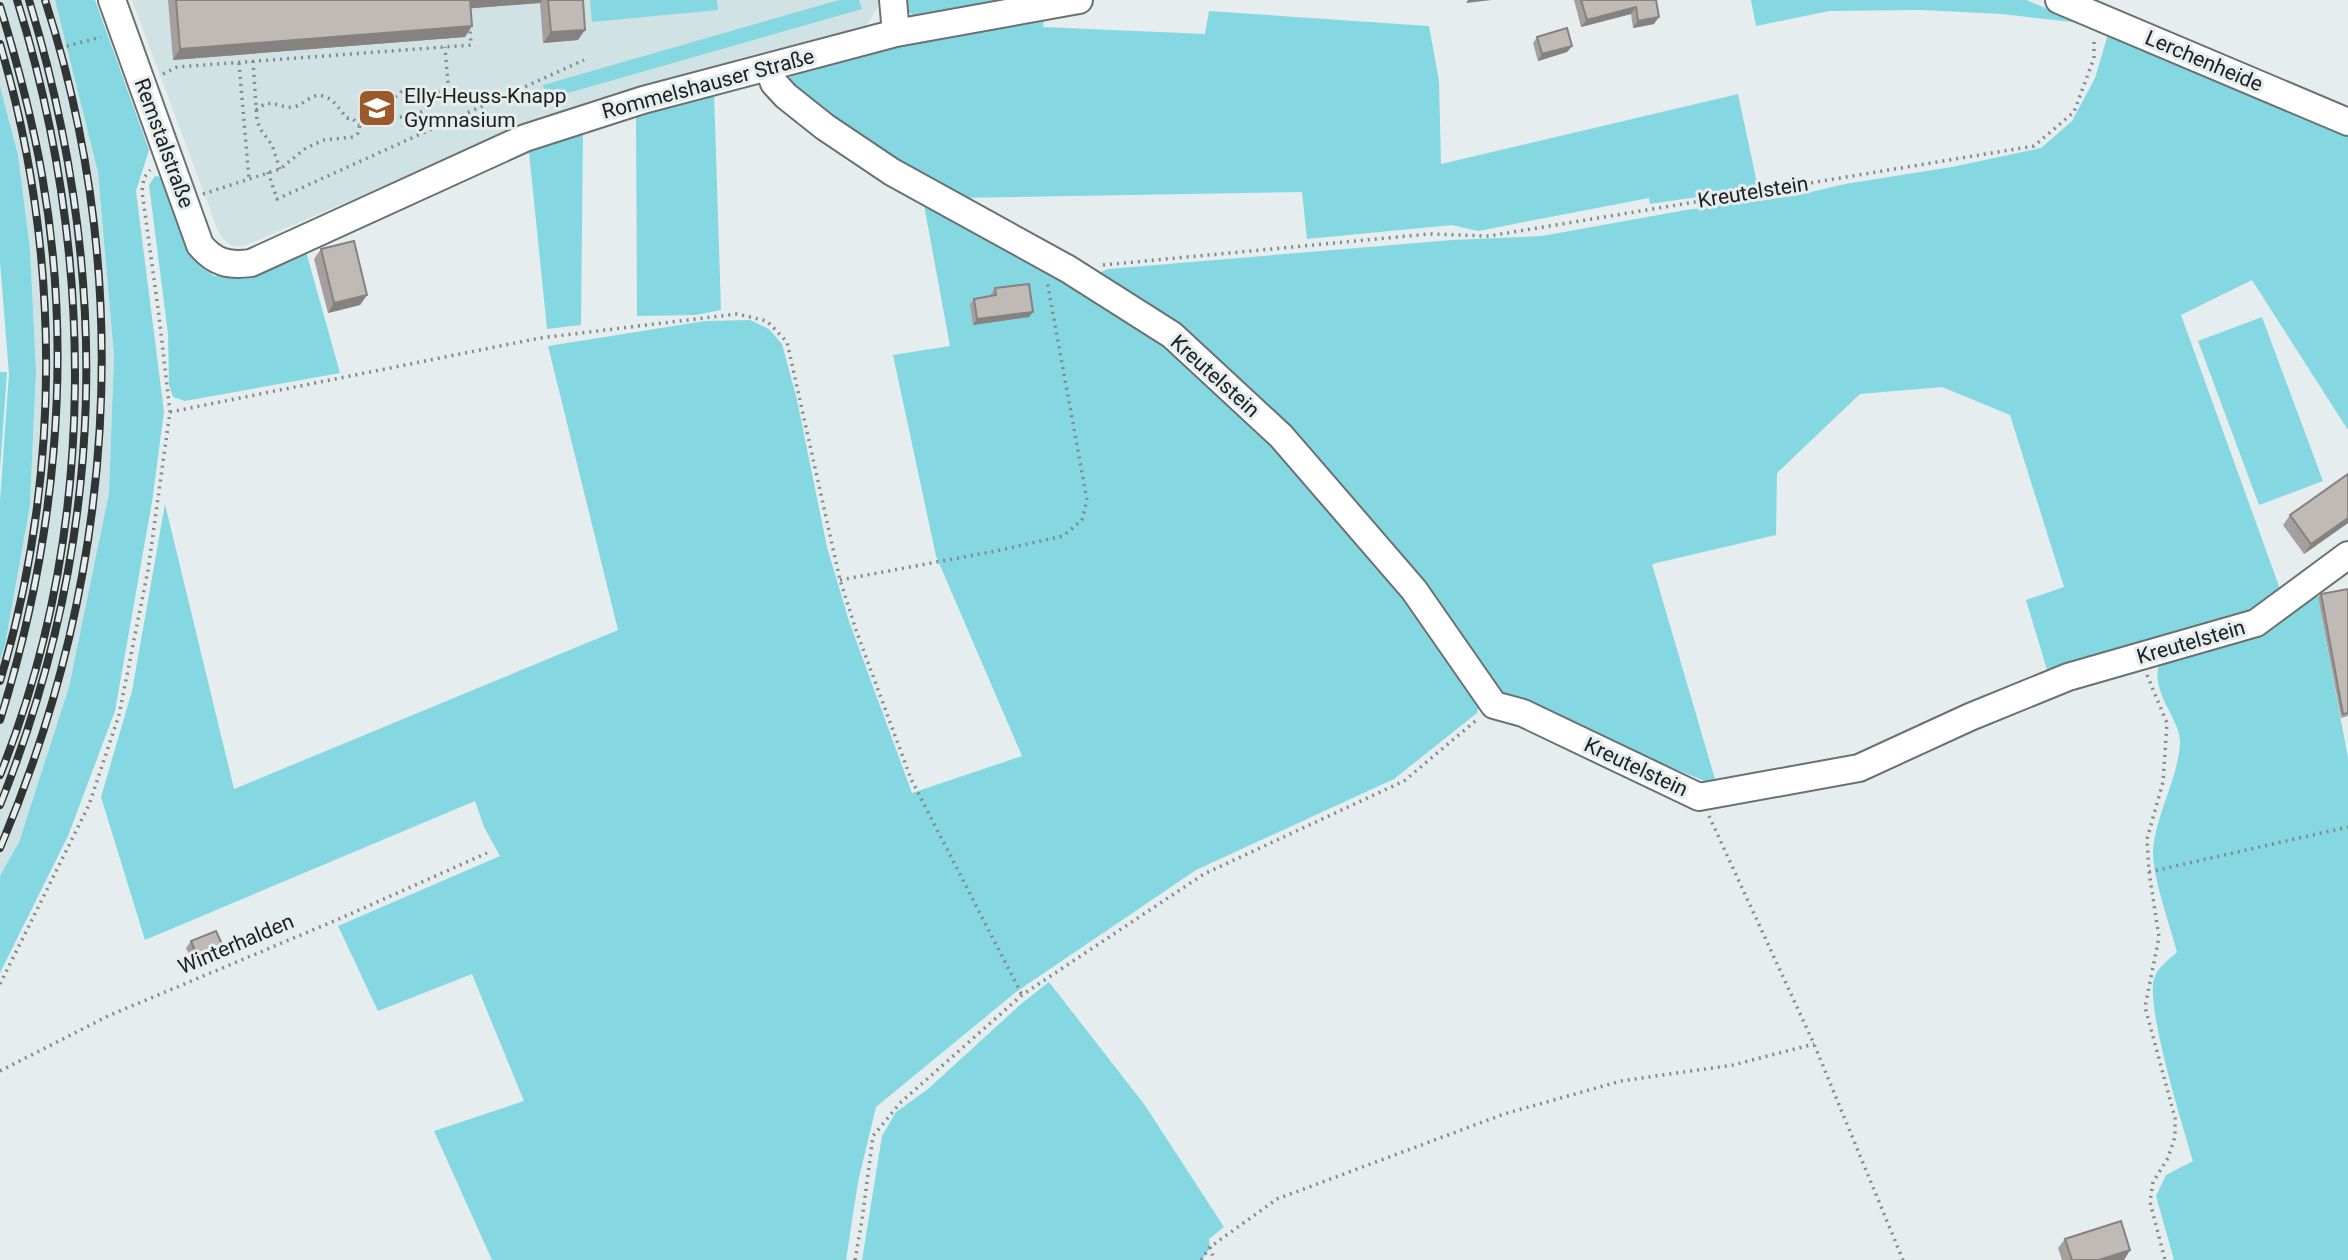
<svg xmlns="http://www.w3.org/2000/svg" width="2348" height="1260" font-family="Roboto,sans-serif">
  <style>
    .built { fill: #d1e2e4 }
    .green { fill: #85d8e2 }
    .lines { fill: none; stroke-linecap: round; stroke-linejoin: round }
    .minor-casing { stroke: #6a7172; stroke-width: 30 }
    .path { stroke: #84898a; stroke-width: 3.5; stroke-dasharray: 2 5; stroke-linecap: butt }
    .minor { stroke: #fff; stroke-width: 26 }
    .rail-casing { stroke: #313435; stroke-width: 8 }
    .rail { stroke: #e5edee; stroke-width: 5; stroke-dasharray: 16; stroke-linecap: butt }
    .wall { fill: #a5a09d }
    .shaded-wall { fill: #868280 }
    .building { fill: #c0bab7; stroke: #868280; stroke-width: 2 }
    .labels { text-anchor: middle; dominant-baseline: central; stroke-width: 6; stroke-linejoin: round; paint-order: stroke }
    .street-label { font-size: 21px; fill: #1d1f20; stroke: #e5edee }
    .poi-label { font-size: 21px; fill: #1d1f20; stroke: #e5edee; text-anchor: start }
  </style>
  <rect width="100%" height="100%" fill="#e5edee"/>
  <!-- built -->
  <path class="built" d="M0,0H55L98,172L114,356L109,493L69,687L19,842L0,876V660L5,645L30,505L36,371L30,249L18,155L0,86Z
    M132,0H879L877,9L866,26L854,36L523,127L244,246H232L224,240L218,231Z"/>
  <!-- green -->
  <path class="green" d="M55,0H95L149,150L136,191L164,412L152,502L115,711L68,836L0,973V876L19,842L69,687L109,493L114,356L98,172Z
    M590,0H717L718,10L592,22Z
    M839,0H859L862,9L547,99L543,85Z
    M905,0H1037L917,19L904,7Z
    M1751,0H2026L2081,23L2002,14L1921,10L1829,11L1756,26Z
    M1209,11L1429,26L1439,81L1441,164L1738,94L1758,188L1650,204L1649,198L1478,231L1452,225L1307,239L1302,192L953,198L790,91V77L805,69L922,41L1044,18L1043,27L1205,34Z
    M2109,31L2266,102L2348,134V430L2252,280L2181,315L2280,589L2265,604L2181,635L2048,673L2026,600L2064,587L2010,415L1942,387L1860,394L1777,473L1776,535L1652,564L1717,786L1668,766L1615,750L1551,719L1484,682L1362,512L1094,275L1108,269L1452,240L1542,236L1686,210L1794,196L1845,184L1952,167L2041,148L2072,121L2095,78Z
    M0,86L18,155L30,249L36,371L30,505L5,645L0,660V501L9,374L0,262Z
    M714,92L721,310L696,315L637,316L636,113Z
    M583,131L581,325L547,329L529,152Z
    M155,176L166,178L195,260L214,276L244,278L305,248L340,373L185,401L173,397L169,385L168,334L149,185Z
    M922,194L1093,288L1252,413L1482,692L1477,713L1394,779L1196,870L1016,992L876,1107L858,1182L846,1260H492L434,1131L524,1101L472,974L378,1011L338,926L500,856L484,827L475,801L145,940L101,797L132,691L165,504L234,789L618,630L548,346L705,321L750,320L769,329L782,344L797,400L827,547L849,621L912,793L1022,756L936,556L893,355L950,346Z
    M2262,317L2323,481L2259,505L2198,341Z
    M0,372H7L0,469Z
    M2309,595L2318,597L2348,758V1260H2174L2156,1196L2166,1175L2193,1161C2184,1129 2143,1001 2155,976C2158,967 2171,958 2177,952C2170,925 2153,879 2153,852C2155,815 2178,780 2180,743C2181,719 2148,691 2160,662Z
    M1049,982L1144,1104L1224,1227L1209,1239L1210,1248L1202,1260H862L882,1136L896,1112L928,1089L1021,1004Z"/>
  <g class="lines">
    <!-- minor casing -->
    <g class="minor-casing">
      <path id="minor" d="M112,0L200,245C215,263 229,266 251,263L525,138L643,100L896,33L1079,0
        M893,0L896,33
        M2059,0L2348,122
        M768,67L774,83L786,96L825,127L892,172L1068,269L1172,335L1281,436L1414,590L1494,705L1523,713L1699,797L1859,768L1970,717L2068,677L2256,623L2348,555"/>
    </g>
    <!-- path -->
    <path class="path" d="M60,48L101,37
      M253,61L257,121L261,130L272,145L280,169
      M239,63L249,179
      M163,74L177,67L471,45L470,28
      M256,110C272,96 278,109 293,107C304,105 311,93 323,96C335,99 339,110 347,118H352L359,125
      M378,116C380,99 383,104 395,97C402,93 403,86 413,87C421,87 426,94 433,96
      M268,172L277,199L584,60
      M203,194L280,169L306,148L324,140L353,137L358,133L361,120L368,115L393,119L425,111L433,96L448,83L445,47
      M1103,265L1429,234L1489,236L2034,146L2074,112L2094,58V38
      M170,412L540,338L737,314L767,321L787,342L840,580L856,630L911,779L1022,995
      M840,580L996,551L1063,536L1082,520L1087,500L1047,281
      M2147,675L2167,723L2163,782L2147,839L2149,872L2159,937L2145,1007L2175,1118V1137L2168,1158L2153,1182L2150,1202L2165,1260
      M1709,816L1814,1044L1903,1260
      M2149,872L2348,827
      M0,984L89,805L119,715L148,570L170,412L159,316L142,191L144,178L150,170
      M0,1071L108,1016L339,919L487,853
      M1210,1247L1214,1260
      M855,1260L862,1220L873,1136L900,1103L1022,995L1204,874L1404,781L1479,718
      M1201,1260L1210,1247L1277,1199L1504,1114L1621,1081L1733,1065L1814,1044"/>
    <!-- minor -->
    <use href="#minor" class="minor"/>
    <!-- rail casing -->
    <g class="rail-casing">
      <path id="rail" d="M0,6C17,62 32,118 42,175C74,357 55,545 0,720
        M0,44C61,250 62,475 0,681
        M0,775C99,528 95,251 17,0
        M0,805C107,538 112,274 29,0
        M0,848C115,577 136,281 45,0"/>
    </g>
    <!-- rail -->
    <use href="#rail" class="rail"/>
  </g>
  <!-- wall -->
  <path class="wall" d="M168,0H583L578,40L543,43L540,3L471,8L472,26L465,37L173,60Z
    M1574,0H1656L1654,24L1633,28L1631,14L1581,27Z
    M1537,37L1572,46L1567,52L1538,61L1533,43Z
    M321,249L367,295L360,305L328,313L314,259Z
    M995,288L1033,312L1029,317L973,325L970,304L974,299L991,296V294Z
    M2290,515L2348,523L2304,554L2283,525Z
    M2321,594L2348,716L2341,718L2318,597Z
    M191,941L226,953L221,959L196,970L186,948Z
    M2065,1239L2130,1250L2124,1260H2062L2058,1248Z"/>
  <!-- shaded-wall -->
  <path class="shaded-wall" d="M469,0H542L540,3L463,9Z
    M1468,0H1492L1466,3Z
    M1636,7L1631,14L1581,27L1587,20Z
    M1659,17L1654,24L1633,28L1638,21Z
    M472,26L465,37L173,60L180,49Z
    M585,30L578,40L543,43L551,32Z
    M1572,46L1567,52L1538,61L1542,54Z
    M367,295L360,305L328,313L334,303Z
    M1033,312L1029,317L973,325L977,319Z
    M2348,518V523L2304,554L2311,544Z
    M226,953L221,959L196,970L200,963Z
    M2130,1250L2124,1260H2099Z"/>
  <!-- building -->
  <path class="building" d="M176,0H470L472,26L180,49Z
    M548,0H583L585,30L551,32Z
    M1581,0H1656L1659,17L1638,21L1636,7L1587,20Z
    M1567,28L1572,46L1542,54L1537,37Z
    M354,241L367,295L334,303L321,249Z
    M1029,284L1033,312L977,319L974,299L996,295L995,288Z
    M2348,474V518L2311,544L2290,515Z
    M2348,589V713L2343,714L2321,594Z
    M216,931L226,953L200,963L191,941Z
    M2121,1221L2130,1250L2099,1260H2072L2065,1239Z"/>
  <!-- icons -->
  <defs>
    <g id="school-square" transform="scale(2.0125)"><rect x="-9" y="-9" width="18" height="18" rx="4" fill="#9c5929" stroke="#e5edee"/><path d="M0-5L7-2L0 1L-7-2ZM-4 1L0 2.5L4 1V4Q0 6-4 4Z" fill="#fff"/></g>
  </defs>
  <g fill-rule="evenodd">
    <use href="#school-square" x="377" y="108"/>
  </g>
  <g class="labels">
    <!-- street labels -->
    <g class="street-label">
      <text transform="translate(2204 61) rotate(23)">Lerchenheide</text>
      <text transform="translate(708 84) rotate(-15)">Rommelshauser Straße</text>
      <text transform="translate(164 143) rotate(70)">Remstalstraße</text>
      <text transform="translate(1753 192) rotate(-9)">Kreutelstein</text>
      <text transform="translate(1215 376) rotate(42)">Kreutelstein</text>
      <text transform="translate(2191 642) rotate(-16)">Kreutelstein</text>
      <text transform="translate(1636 767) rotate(25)">Kreutelstein</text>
      <text transform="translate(236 944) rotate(-23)">Winterhalden</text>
    </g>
    <!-- poi labels -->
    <g class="poi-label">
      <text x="404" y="96">Elly-Heuss-Knapp<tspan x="404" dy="24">Gymnasium</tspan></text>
    </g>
  </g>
</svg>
